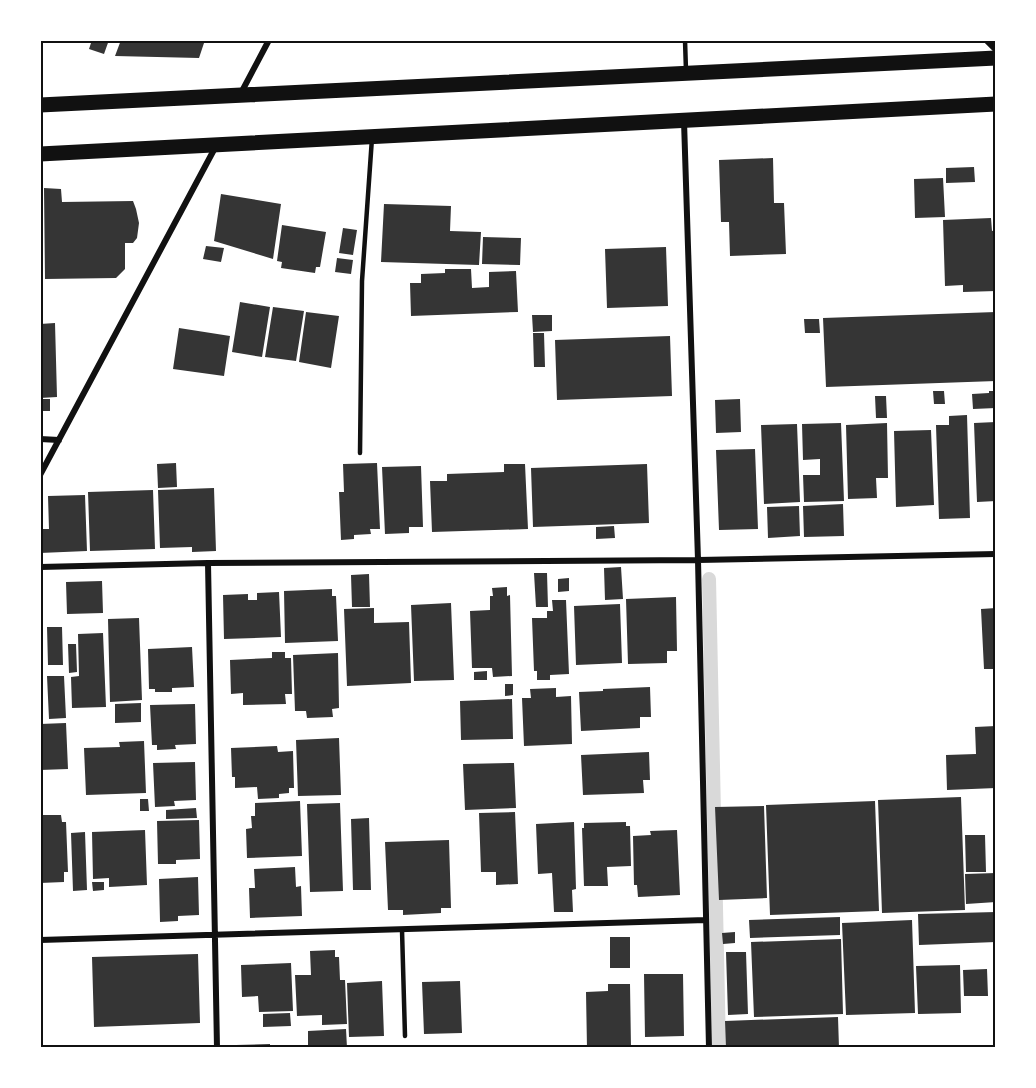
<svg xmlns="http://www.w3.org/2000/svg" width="1036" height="1088" font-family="Roboto,sans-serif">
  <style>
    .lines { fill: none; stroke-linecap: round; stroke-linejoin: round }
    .stream { stroke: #d9d9d9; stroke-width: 14 }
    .building { fill: #353535 }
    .service { stroke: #111; stroke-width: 4.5 }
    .minor { stroke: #111; stroke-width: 6 }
    .primary { stroke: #111; stroke-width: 15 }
    .neatline { fill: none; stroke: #111; stroke-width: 2 }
  </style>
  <rect width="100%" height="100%" fill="#fff"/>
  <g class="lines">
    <!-- stream -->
    <path class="stream" d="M709,579L719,1048"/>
  </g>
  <!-- building -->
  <path class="building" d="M92,40H109L104,54L89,49Z
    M121,40H205L199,58L115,56Z
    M773,158L774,203H784L786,254L730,256L729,222H721L719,160Z
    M974,167L975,182L946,183V168Z
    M943,178L945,217L915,218L914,179Z
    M44,188L61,189L62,202L133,201L136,209L139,223L137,238L133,243H125V269L116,278L45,279Z
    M221,194L281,204L273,259L214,241Z
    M384,204L451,206L450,231L481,232L479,265L381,262Z
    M991,218L992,231L996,230V291L963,292V285L945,286L943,220Z
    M282,225L326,232L320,267H316L315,273L281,268L282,262L277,261Z
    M343,228L357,230L353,255L339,253Z
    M483,237L521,238L520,265L482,264Z
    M206,246L224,248L221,262L203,259Z
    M666,247L668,306L607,308L605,249Z
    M337,258L353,260L351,274L335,272Z
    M445,269H471L472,288L489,287V272L516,271L518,312L411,316L410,283H421V274L445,273Z
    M240,302L270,307L262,357L232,352Z
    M273,307L304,311L296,361L265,357Z
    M306,312L339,316L331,368L299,362Z
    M996,312V381L826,387L823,318Z
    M532,315H552V331L533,332Z
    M804,319H819L820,333H805Z
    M55,323L57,397L40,398V324Z
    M179,328L230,336L224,376L173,369Z
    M533,333H544L545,367H534Z
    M670,336L672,396L557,400L555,340Z
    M933,391H944L945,404H934Z
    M989,391H996V408L973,409L972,394L989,393Z
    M875,396H886L887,418H876Z
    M40,399H50V411H40Z
    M740,399L741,432L716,433L715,400Z
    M967,415L970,518L939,519L936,425H949V416Z
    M996,422V501L977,502L974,423Z
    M841,423L844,501L804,502L803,475H820V459L803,460L802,424Z
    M887,423L888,478H876L877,498L848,499L846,425Z
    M797,424L800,502L764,504L761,425Z
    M931,430L934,505L896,507L894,431Z
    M755,449L758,529L719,530L716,450Z
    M176,463L177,487L158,488L157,464Z
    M377,463L380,529H370L371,534L354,535V539L341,540L339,492H344L343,464Z
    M504,464H525L528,529L432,532L430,481H447V474L504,472Z
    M647,464L649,523L533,527L531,468Z
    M421,466L423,527H409V533L385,534L382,467Z
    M214,488L216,551L192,552V547L160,548L158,490Z
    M153,490L155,549L90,551L88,492Z
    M85,495L87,551L40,553V529H49L48,496Z
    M843,504L844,536L804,537L803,506Z
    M799,506L800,536L768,538L767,507Z
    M614,526L615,538L596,539V527Z
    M621,567L623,599L605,600L604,568Z
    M534,573H547L548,607H536Z
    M369,574L370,607H352L351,575Z
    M569,578V591L558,592V579Z
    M102,581L103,613L67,614L66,582Z
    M507,587V596L510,595L512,676L493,677L492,668H472L470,611L490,610V596H493L492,588Z
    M332,589V596H336L338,641L285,643L284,591Z
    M279,592L281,637L224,639L223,595L248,594V600H257V593Z
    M676,597L677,651H667V663L628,664L626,599Z
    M552,600H566L569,674L550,675V680H537V671H534L532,618H547V611H553Z
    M451,603L454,680L414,681L411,605Z
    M620,604L622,663L576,665L574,606Z
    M374,608V623L409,622L411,683L347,686L344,609Z
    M996,608V669H984L981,609Z
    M139,618L142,700L110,702L108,619Z
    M47,627H62L63,665H48Z
    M103,633L106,707L72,708L71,677L79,676L78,634Z
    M68,644H76L77,672L69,673Z
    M192,647L194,687L172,688V692H155V689H149L148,649Z
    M272,652H285V658H291L292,694H285L286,704L243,705V693L231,694L230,660L272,658Z
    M338,653L339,708L332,709L333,717L307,718L306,711H295L293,655Z
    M487,671V680H474V672Z
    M47,676H64L66,718L49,719Z
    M505,684H513V695L505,696Z
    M650,687L651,717H640V728L581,731L579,692L603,691V689Z
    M556,688V697L571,696L572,744L524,746L522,698H531L530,689Z
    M512,699L513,739L461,740L460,701Z
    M141,703V722L115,723V704Z
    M195,704L196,744L175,745L176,749L157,750V745H152L150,705Z
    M66,723L68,769L40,770V724Z
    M996,726V788L947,790L946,755L976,754L975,727Z
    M339,738L341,795L298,796L296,740Z
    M144,741L146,793L86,795L84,748L120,747L119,742Z
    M277,746L278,752L293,751L294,788H289V793L279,794V798L258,799L257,787L235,788V777H232L231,748Z
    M649,752L650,780H643L644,793L583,795L581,755Z
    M195,762L196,800L174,801L175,806L155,807L153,763Z
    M514,763L516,808L465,810L463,764Z
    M961,797L965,910L882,913L878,800Z
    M140,799H148L149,811H140Z
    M300,801L302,856L247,858L246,829L252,828L251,816H255V803Z
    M875,801L879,911L770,915L766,805Z
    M340,803L343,891L310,892L307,804Z
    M764,806L767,898L719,900L715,807Z
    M196,808L197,818L166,819V810Z
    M515,812L518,884L496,885V872H481L479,813Z
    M40,815H61L62,822H66L68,872H64V882L40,883Z
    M369,818L371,890H353L351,819Z
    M199,820L200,859L176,860V864H158L157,821Z
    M574,822L576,889L572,890L573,912H554L552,873L538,874L536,824Z
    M626,822V826H630L631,866L607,867L608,886H584L582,828H584V823Z
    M145,830L147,885L109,887V878L93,879L92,832Z
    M677,830L680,895L638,897L637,885H634L633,836L651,835L650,831Z
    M85,832L87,890L73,891L71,833Z
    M965,835H985L986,872H966Z
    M449,840L451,908H441V913L403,915V910H388L385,842Z
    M295,867L296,887L301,886L302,916L250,918L249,888H255L254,869Z
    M996,873V902L966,904L965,874Z
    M198,877L199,915L178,916V921L160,922L159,879Z
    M92,882H104V890L93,891Z
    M996,912V942L919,945L918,914Z
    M840,917V935L750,938L749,920Z
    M912,920L915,1013L846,1015L842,923Z
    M735,932V943L723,944L722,933Z
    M610,937H630V968H610Z
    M841,939L843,1014L754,1017L751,942Z
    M335,950V957H339L340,980H345L347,1024L322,1025V1015L297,1016L295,975H311L310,951Z
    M726,952H746L748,1014L728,1015Z
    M198,954L200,1023L94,1027L92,957Z
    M291,963L293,1011L259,1012L258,996L242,997L241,965Z
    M960,965L961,1013L918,1014L916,966Z
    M987,969L988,996H964L963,970Z
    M644,974H683L684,1036L645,1037Z
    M382,981L384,1036L349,1037L347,983Z
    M460,981L462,1033L424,1034L422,982Z
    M608,984H630L631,1048H587L586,992L608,991Z
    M290,1013L291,1026L263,1027V1014Z
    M838,1017L839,1048H726L725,1021Z
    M346,1029L347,1048H308V1031Z
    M270,1044V1048H236V1045Z"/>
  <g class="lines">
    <!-- service -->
    <path class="service" d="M685,40L686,71
      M360,453L362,281L372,138
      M402,930L405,1036"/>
    <!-- minor -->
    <path class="minor" d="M986,40L996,50
      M241,93L269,40
      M684,121L698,560L709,1048
      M40,439L59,440
      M40,475L216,146
      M208,563L217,1048
      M40,567L208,563L698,560L996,554
      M40,940L706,920"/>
    <!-- primary -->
    <path class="primary" d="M40,105L996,58
      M40,154L996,104"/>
  </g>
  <!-- border -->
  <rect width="1036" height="1088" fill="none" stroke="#ffffff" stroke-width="84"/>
  <rect x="42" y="42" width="952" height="1004" class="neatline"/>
</svg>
